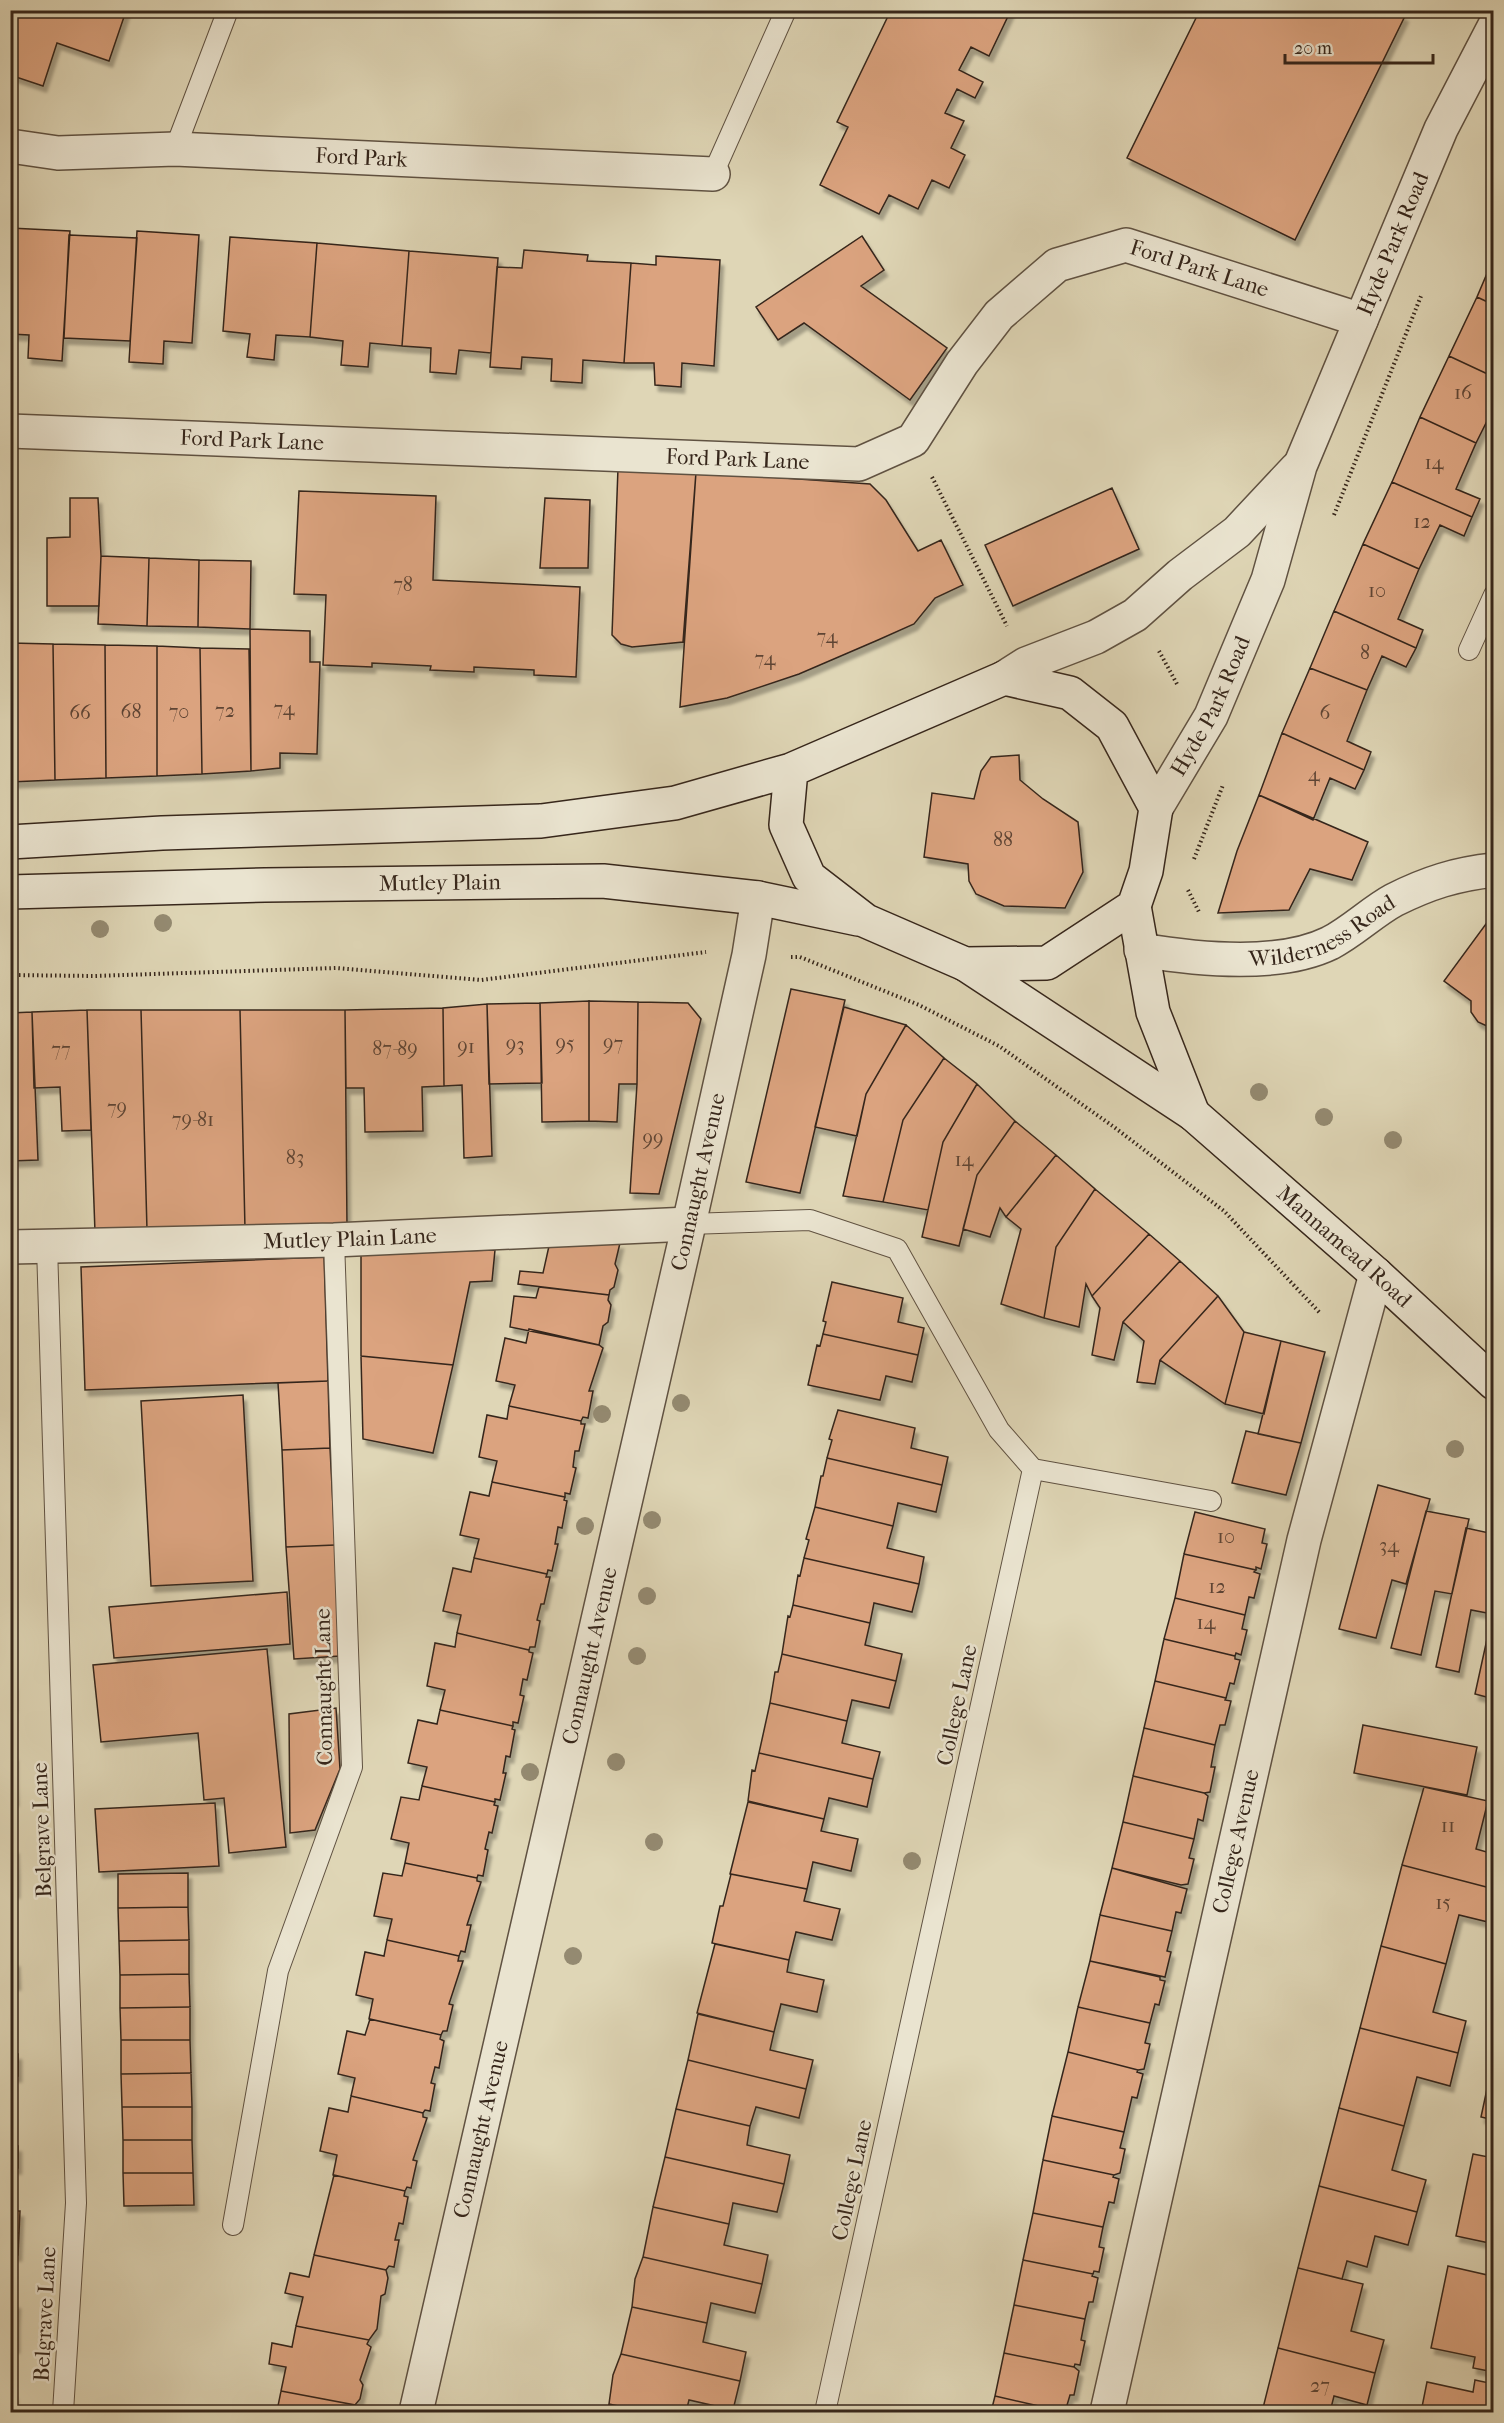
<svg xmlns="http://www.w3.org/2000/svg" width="1504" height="2423" font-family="'IM FELL French Canon',serif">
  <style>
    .building { fill: #dba37f; stroke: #36261b; stroke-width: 1.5; filter: url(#shadow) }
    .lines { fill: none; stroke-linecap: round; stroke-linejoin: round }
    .service-casing { stroke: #605242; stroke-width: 22 }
    .minor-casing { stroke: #605242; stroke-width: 36 }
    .tertiary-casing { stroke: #605242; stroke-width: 36 }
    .secondary-casing { stroke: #36261b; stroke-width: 36 }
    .path { stroke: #36261b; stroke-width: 4; stroke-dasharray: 1.5 3; stroke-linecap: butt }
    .service { stroke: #eae4d0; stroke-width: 20 }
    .minor { stroke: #eae4d0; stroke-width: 33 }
    .tertiary { stroke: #eae4d0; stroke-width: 33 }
    .secondary { stroke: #eae4d0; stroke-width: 33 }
    .tree { fill: #948a71 }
    .labels { text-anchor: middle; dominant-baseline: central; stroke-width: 5; stroke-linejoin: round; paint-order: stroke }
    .number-label { font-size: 20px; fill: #5f4534 }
    .street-label { font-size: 22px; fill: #36261b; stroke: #eae4d0 }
  </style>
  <defs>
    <filter id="shadow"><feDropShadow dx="3.5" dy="6" stdDeviation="1.5" flood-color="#0004"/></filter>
  </defs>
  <rect width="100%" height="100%" fill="#dfd6b6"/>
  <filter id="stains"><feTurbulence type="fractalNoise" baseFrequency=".00333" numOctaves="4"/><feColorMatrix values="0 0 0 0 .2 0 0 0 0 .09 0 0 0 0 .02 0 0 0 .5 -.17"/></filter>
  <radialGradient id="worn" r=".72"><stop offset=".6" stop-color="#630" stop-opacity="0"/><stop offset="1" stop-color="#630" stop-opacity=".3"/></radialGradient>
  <!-- building -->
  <path class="building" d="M10,10H125L126,11L109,61L57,43L43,86L10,75Z
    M891,10H1011L989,56L971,47L959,70L983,82L975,98L957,89L945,113L964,121L951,148L965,155L949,188L932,180L918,209L889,195L879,214L820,185L848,127L837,122Z
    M1200,10H1395L1405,16L1295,240L1127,158Z
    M10,228L70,231L62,361L28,358L29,335L10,334Z
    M137,231L199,235L192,343L164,341L163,364L129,362Z
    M69,235L137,238L130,341L64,338Z
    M862,236L884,270L861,286L947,348L910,400L804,323L778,340L756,307Z
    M230,237L317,243L310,337L276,335L274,360L247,357L250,334L223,331Z
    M317,243L409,251L402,346L370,343L368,367L341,365L343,341L310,337Z
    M524,250L588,255L587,261L631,263L624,363L583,360L582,383L551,381L552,359L522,357L521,369L490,367L497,267L522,268Z
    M409,251L498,258L491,353L459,350L456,374L430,372L431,348L402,346Z
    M656,256L720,260L714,366L682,363L681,387L655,385L654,363H624L631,263L656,265Z
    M1494,257V305L1477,297Z
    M1477,297L1494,305V377L1449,356Z
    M1449,356L1494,377V407L1476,443L1420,417Z
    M1420,417L1476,443L1456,489L1480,499L1472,517L1392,482Z
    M618,468L696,472L683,642L632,647L621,644L612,635Z
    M696,472L870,484L886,500L918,551L941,540L963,585L935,598L914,624L878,640L799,674L727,698L680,707Z
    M1392,482L1472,517L1464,536L1440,525L1419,569L1363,544Z
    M1112,488L1139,549L1013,606L985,545Z
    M299,491L436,496L433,580L580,587L576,677L534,675V670L474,667V672L430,670L431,666L372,663V667L323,665L326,595L294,594Z
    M70,498H98L101,556L99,606H47V538L70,537Z
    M545,498L590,500L588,568H540Z
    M1363,544L1419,569L1398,619L1423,630L1416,648L1334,611Z
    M101,556L149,558L147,626L98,624Z
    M149,558L199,560L198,627L147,626Z
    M199,560L251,561L250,629L198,627Z
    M1334,611L1416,648L1406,667L1382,656L1367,690L1310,668Z
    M250,629L310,631V662H320L317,754L280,753V768L251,771Z
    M10,643L53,644L55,780L10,782Z
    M53,644L105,645L106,778L55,780Z
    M105,645L157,646V776L106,778Z
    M157,646L200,648L202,774L157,776Z
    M200,648L249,649L251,771L202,774Z
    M1310,668L1367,690L1347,741L1371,752L1364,770L1282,733Z
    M1282,733L1364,770L1355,789L1330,778L1313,820L1259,795Z
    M1019,755L1020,780L1043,799L1078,822L1083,872L1065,908L1004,906L976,894L969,881L968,864L924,857L932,793L974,799L981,771L991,757Z
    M1259,795L1368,842L1352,880L1310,869L1289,910L1218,913L1237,851Z
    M1494,913V1027H1489L1478,1022L1471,1012V1001L1444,981Z
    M791,989L845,1000L800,1193L746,1182Z
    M589,1001L638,1002L637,1084H619L617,1122L589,1121Z
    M589,1001V1121L542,1122L540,1003Z
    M638,1002L688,1003L701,1019L659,1194L630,1193L637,1084Z
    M540,1003L542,1083L489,1084L487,1004Z
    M487,1004L492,1156L464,1158L462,1085L444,1086L443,1008Z
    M844,1007L906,1025L866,1094L857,1136L815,1127Z
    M443,1008L444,1086L422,1087L423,1131L365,1132L364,1088H346L345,1010Z
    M87,1010L91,1130L62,1131L60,1087L34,1088L32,1012Z
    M87,1010H141L147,1230L95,1232Z
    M141,1010H240L245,1229L147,1230Z
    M240,1010H345L347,1226L245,1229Z
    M32,1012L38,1160L10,1161V1013Z
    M906,1025L944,1058L903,1120L883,1202L843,1196L866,1094Z
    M944,1058L977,1084L943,1142L928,1210L883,1202L903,1120Z
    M977,1084L1015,1121L977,1175L959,1246L922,1237L943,1142Z
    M1015,1121L1056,1155L1006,1217L1000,1208L990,1237L963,1229L977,1175Z
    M1056,1155L1095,1189L1056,1247L1044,1318L1001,1304L1021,1229L1006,1217Z
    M1095,1189L1149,1234L1092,1296L1086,1284L1079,1327L1044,1318L1056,1247Z
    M1149,1234L1180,1261L1123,1322L1114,1360L1092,1355L1100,1308L1092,1296Z
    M620,1243L615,1264L618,1270L614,1287L610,1290L609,1295L518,1284L520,1271L543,1273L549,1246Z
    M495,1250L492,1281L470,1282L453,1365L361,1356V1253Z
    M324,1257L328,1381L85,1390L81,1267Z
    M1180,1261L1218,1296L1160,1360L1155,1384L1137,1382L1144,1341L1123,1322Z
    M832,1282L903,1298L898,1322L924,1328L918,1355L823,1334L826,1322L823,1321Z
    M539,1287L609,1295L608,1300L611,1305L608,1322L603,1326L599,1345L510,1327L514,1296L536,1298Z
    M1218,1296L1244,1332L1225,1404L1160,1360Z
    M529,1329L599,1345L603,1348L589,1391H593L588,1418L583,1417L581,1421L509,1406L515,1385L496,1381L505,1338L526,1343Z
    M1244,1332L1281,1341L1264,1414L1225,1404Z
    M823,1334L918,1355L912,1382L886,1376L880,1400L808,1385L817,1345L820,1346Z
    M1281,1341L1325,1352L1301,1443L1258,1434Z
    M361,1356L453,1365L433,1453L363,1439Z
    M328,1381L330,1448L282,1450L278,1383Z
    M243,1395L253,1581L151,1586L141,1401Z
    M509,1406L581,1421V1424H585L579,1451H575L573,1467L576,1468L570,1494L565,1493V1497L492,1482L497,1461L479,1457L487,1415L507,1419Z
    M838,1410L915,1428L911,1448L948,1457L942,1485L827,1458L832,1440L829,1439Z
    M1246,1431L1301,1443L1286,1495L1232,1483Z
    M330,1448L335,1545L286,1547L282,1450Z
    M827,1458L942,1485L936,1512L898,1503L893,1526L815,1507L821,1476H823Z
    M492,1482L565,1497L564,1500L567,1501L562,1528L558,1527L555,1544H558L552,1571L548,1570L547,1574L474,1558L479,1539L460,1535L470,1492L489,1496Z
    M1378,1485L1430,1499L1406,1584L1392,1580L1376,1638L1339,1629Z
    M815,1507L893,1526L887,1548L924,1557L919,1584L804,1558L809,1540L806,1539Z
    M1426,1511L1469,1519L1452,1594L1435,1591L1421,1655L1391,1648Z
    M1195,1512L1265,1529L1262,1543L1267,1544L1261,1569L1256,1567V1570L1184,1554Z
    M1466,1528L1494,1534V1607L1492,1614L1471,1610L1459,1672L1436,1667Z
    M335,1545L340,1656L294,1659L286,1547Z
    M1184,1554L1256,1570L1254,1572L1260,1574L1254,1598L1249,1597L1245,1615L1175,1598Z
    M474,1558L547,1574L546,1577H550L544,1604H541L537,1620L540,1621L535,1647H530L529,1650L457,1633L461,1615L443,1611L453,1568L471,1572Z
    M804,1558L919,1584L912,1612L874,1603L870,1623L793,1605L798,1575L800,1576Z
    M287,1592L290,1644L114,1658L109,1607Z
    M1175,1598L1245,1615L1242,1629L1247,1630L1241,1655L1236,1653L1235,1656L1164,1639Z
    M793,1605L870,1623L865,1645L902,1654L896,1681L782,1654L788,1616L790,1617Z
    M1494,1607V1699L1475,1694Z
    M457,1633L529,1650V1652L533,1653L527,1680L523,1679L520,1695L524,1696L518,1723L513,1722V1726L440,1710L445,1690L427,1686L435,1643L455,1647Z
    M1164,1639L1235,1656V1659L1240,1660L1234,1684L1230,1683L1226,1698L1155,1681Z
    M267,1649L286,1847L229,1853L224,1798L204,1800L198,1733L101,1742L93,1665Z
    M782,1654L896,1681L889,1708L852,1700L847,1721L770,1703L775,1672H778Z
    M1155,1681L1226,1698L1225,1700L1231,1701L1225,1725H1220L1215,1745L1144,1728Z
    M10,1684H13V1706H10Z
    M770,1703L847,1721L842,1743L880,1752L873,1779L759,1753Z
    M336,1708L340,1769L315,1830L290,1833L289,1714Z
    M440,1710L513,1726L512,1729L515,1730L510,1757L506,1756L503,1773H506L500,1800L495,1799V1802L422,1786L427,1767L408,1763L418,1720L437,1724Z
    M1363,1725L1477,1747L1467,1795L1354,1773Z
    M1144,1728L1215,1745L1211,1767H1215L1210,1792L1204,1793L1133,1776Z
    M759,1753L873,1779L867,1807L829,1798L824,1819L748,1801L752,1770L755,1771Z
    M10,1755H14V1777H10Z
    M1133,1776L1204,1793L1208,1796L1203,1821L1198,1819L1194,1839L1123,1822Z
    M10,1777H14L15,1800H10Z
    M422,1786L495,1802L494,1805L498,1806L492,1833L489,1832L485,1849L488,1850L483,1876L478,1875L477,1878L405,1863L409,1843L391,1839L401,1797L419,1800Z
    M1424,1787L1488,1801L1476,1849L1494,1854V1889L1402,1865Z
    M748,1802L824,1819L821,1831L858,1839L851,1871L813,1862L807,1889L730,1874Z
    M215,1803L219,1866L99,1872L95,1809Z
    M1123,1822L1194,1839L1189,1858L1194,1859L1188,1884L1181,1885L1112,1868Z
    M10,1848H15L16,1870H10Z
    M405,1863L477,1878V1881L481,1882L467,1925H471L465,1952L461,1951L459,1956L387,1940L392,1919L374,1916L383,1873L402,1876Z
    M1402,1865L1494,1889L1492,1923L1459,1915L1446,1964L1381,1946Z
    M1112,1868L1187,1889L1181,1913L1176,1912L1172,1931L1100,1915Z
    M10,1870H16V1892H10Z
    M188,1873V1907L118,1908V1874Z
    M731,1874L807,1889L804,1901L840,1909L832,1940L796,1932L789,1960L712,1943L720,1906H723Z
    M188,1907L189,1940L119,1941L118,1908Z
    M1100,1915L1172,1931L1167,1951L1171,1952L1165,1977L1090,1961Z
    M189,1940V1974L120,1975L119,1941Z
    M387,1940L459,1956L458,1961H463L449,2004L453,2005L447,2031H443L441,2035L369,2019L373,1999L356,1995L365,1952L384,1956Z
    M715,1944L789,1960L787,1972L824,1980L817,2012L781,2004L774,2032L697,2013Z
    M1381,1946L1446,1964L1433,2012L1466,2021L1458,2053L1360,2028Z
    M10,1961H16L17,1984H10Z
    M1090,1961L1160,1977V1980L1165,1981L1159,2005L1155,2004L1150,2023L1078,2007Z
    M189,1974L190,2007L120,2008V1975Z
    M190,2007V2040H121L120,2008Z
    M1078,2007L1150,2023L1145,2043L1150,2044L1144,2069L1138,2070L1068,2052Z
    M698,2014L774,2032L770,2050L813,2060L806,2089L688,2060Z
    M370,2019L441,2035L440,2039L444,2041L439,2068L435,2067L431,2083L435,2084L430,2111L425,2110L423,2113L351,2096L355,2078L338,2074L347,2031L365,2035Z
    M1360,2028L1458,2053L1450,2086L1417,2077L1404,2126L1339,2108Z
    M121,2040H190L191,2073L121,2074Z
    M1068,2052L1138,2070L1137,2072L1143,2074L1137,2098L1132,2097L1124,2132L1052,2116Z
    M10,2054H18V2076H10Z
    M1494,2056V2120L1481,2117Z
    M688,2060L806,2089L799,2118L756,2107L750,2126L676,2109Z
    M191,2073L192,2107H122L121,2074Z
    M351,2096L423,2113V2117L427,2118L413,2160L417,2161L411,2188L407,2187L405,2191L333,2175L337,2155L320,2151L329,2108L348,2112Z
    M122,2107H192V2140H123Z
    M1339,2108L1404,2126L1392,2170L1426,2180L1417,2212L1319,2186Z
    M676,2109L750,2126L747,2145L790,2155L784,2184L665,2157Z
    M1052,2116L1124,2132L1120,2148L1125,2149L1120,2173L1114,2175L1043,2160Z
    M123,2140H192L193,2173H123Z
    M10,2146H18V2168H10Z
    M1473,2154L1494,2158V2244L1456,2236Z
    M665,2157L784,2184L777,2212L733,2203L729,2224L653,2207Z
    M1043,2160L1114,2175L1113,2177L1119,2179L1114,2203L1109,2202L1103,2227L1033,2213Z
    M123,2173H193L194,2205L124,2206Z
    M334,2175L405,2191L404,2196L408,2197L403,2224L399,2223L395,2240H399L394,2267L389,2266L386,2270L314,2255Z
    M1319,2186L1417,2212L1408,2245L1375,2236L1367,2267L1347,2261L1342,2279L1298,2268Z
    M653,2207L729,2224L724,2245L768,2255L762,2284L643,2257Z
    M10,2211H20L19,2233H10Z
    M1033,2213L1103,2227L1099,2247L1104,2248L1099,2272L1094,2271L1093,2274L1023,2260Z
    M10,2233H19L18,2255H10Z
    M314,2255L386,2270L388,2278L385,2294L381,2296L377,2329L369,2340L296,2326L303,2297L285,2293L290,2273L309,2277Z
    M643,2257L762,2284L755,2313L711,2303L707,2323L632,2307L635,2279Z
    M1023,2260L1093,2274L1092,2276L1098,2278L1093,2302H1089L1085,2319L1014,2305Z
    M1448,2266L1492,2276L1494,2268V2372L1473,2368L1475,2357L1431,2348Z
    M1298,2268L1363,2284L1351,2331L1384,2340L1375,2373L1278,2348Z
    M10,2302L17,2303L16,2324H10Z
    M1014,2305L1085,2319L1081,2340L1085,2341L1080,2365L1075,2364L1074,2367L1004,2353Z
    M632,2307L707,2323L703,2342L746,2352L740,2381L621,2354Z
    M10,2324H16V2347H10Z
    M296,2326L369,2340L367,2344L371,2347L360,2380L363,2385L360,2399L355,2405L281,2391L286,2367L269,2364L272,2343L292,2347Z
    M1278,2348L1375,2373L1367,2405L1334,2396L1330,2412H1262Z
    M1004,2353L1074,2367L1079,2371L1074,2395H1070L1065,2412L995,2396Z
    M621,2354L740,2381L733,2410L689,2400L686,2412H646L609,2404L613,2375Z
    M1475,2380L1494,2384V2412H1421L1427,2382L1473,2392Z
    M281,2391L355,2405L357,2412H258L259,2408L277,2411Z
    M10,2394H14V2412H10Z
    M995,2396L1065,2412H991Z
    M609,2404L646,2412H607Z"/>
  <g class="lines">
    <!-- service casing -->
    <g class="service-casing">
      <path id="service" d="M175,149L228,10
        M713,174L786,10
        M1469,650L1494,595
        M689,1224L810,1220L897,1249L999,1430L1033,1469L825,2412
        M47,1246L76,2203L63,2412
        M1033,1469L1211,1501
        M233,2225L278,1971L352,1767L334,1240"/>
    </g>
    <!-- minor casing -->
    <g class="minor-casing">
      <g id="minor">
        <path id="s1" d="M10,146L58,153L175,149L713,174"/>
        <path id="s2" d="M10,431L859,464L913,440L962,363L999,315L1057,265L1126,245L1361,320"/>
        <path id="s3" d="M1141,950C1195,959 1279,968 1330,943C1353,931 1372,912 1394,900C1428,883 1456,874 1494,870"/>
        <path id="s4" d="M10,1247L334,1240L689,1224"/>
        <path id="s5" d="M416,2412L689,1224L749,955L758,898"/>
        <path id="s6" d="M1107,2412L1304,1540L1376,1274"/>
      </g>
    </g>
    <!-- tertiary casing -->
    <g class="tertiary-casing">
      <g id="tertiary">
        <path d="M1004,678L1026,664L1096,637L1135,615L1180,575L1237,532L1296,469"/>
        <path id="s7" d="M1156,808L1211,716L1268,580L1300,466L1441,129L1494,27"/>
      </g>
    </g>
    <!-- secondary casing -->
    <g class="secondary-casing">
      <g id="secondary">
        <path d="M10,842L162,833L541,821L675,803L791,770L1004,678L1070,693L1112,726L1156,808L1146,871L1134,906L1047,963L965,964L866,921L809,877L786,825L791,770"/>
        <path id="s8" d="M10,892L265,885L603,881L758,898L858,919"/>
        <path d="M1134,906L1153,1012L1193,1114"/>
        <path id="s9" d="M965,964L1193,1114L1376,1274L1494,1383"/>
      </g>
    </g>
    <!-- path -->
    <path class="path" d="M932,477L1007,626
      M1334,515L1421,296
      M1159,651L1177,684
      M1194,859L1223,785
      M1188,890L1200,914
      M791,957H800L919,1005L999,1046L1114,1127L1224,1211L1320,1313
      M10,975L94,976L336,968L481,980L706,952"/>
    <!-- service -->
    <use href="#service" class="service"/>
    <!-- minor -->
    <use href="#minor" class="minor"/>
    <!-- tertiary -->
    <use href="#tertiary" class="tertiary"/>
    <!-- secondary -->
    <use href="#secondary" class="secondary"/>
  </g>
  <!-- trees -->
  <g class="tree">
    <circle cx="163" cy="923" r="9"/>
    <circle cx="100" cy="929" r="9"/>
    <circle cx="1259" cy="1092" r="9"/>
    <circle cx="1324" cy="1117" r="9"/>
    <circle cx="1393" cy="1140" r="9"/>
    <circle cx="681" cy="1403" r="9"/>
    <circle cx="602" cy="1414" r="9"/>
    <circle cx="1455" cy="1449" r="9"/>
    <circle cx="652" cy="1520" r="9"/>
    <circle cx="585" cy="1526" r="9"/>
    <circle cx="647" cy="1596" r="9"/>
    <circle cx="637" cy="1656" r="9"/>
    <circle cx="616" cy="1762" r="9"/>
    <circle cx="530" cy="1772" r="9"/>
    <circle cx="654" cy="1842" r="9"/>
    <circle cx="912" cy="1861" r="9"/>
    <circle cx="573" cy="1956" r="9"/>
  </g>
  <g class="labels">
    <!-- number labels -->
    <g class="number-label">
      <text x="1463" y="392">16</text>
      <text x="1434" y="462">14</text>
      <text x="1422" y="521">12</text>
      <text x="403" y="584">78</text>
      <text x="1377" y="590">10</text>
      <text x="827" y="636">74</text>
      <text x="1365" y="652">8</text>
      <text x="765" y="658">74</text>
      <text x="284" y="708">74</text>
      <text x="225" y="710">72</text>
      <text x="131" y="711">68</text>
      <text x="179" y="711">70</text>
      <text x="80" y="712">66</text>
      <text x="1325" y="712">6</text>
      <text x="1314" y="774">4</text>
      <text x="1003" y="839">88</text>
      <text x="565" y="1043">95</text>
      <text x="613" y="1043">97</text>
      <text x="515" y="1044">93</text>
      <text x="466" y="1046">91</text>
      <text x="395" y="1048">87-89</text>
      <text x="61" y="1049">77</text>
      <text x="117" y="1107">79</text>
      <text x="193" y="1119">79-81</text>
      <text x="653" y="1138">99</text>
      <text x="295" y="1157">83</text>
      <text x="964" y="1159">14</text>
      <text x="1226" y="1536">10</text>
      <text x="1389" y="1545">34</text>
      <text x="1217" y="1586">12</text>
      <text x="1206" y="1622">14</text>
      <text x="1448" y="1825">11</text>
      <text x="1443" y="1902">15</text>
      <text x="1320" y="2385">27</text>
    </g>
    <!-- street labels -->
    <g class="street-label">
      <text stroke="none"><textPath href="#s1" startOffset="352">Ford Park</textPath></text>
      <text stroke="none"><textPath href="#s7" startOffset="614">Hyde Park Road</textPath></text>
      <text stroke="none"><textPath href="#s2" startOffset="1286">Ford Park Lane</textPath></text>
      <text stroke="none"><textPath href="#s2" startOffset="242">Ford Park Lane</textPath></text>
      <text stroke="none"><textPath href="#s2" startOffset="728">Ford Park Lane</textPath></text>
      <text stroke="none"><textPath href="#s7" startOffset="116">Hyde Park Road</textPath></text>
      <text stroke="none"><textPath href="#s8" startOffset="430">Mutley Plain</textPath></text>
      <text stroke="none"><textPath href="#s3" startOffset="188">Wilderness Road</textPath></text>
      <text stroke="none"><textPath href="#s5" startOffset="1262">Connaught Avenue</textPath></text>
      <text stroke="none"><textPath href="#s4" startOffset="340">Mutley Plain Lane</textPath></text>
      <text stroke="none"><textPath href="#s9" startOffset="474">Mannamead Road</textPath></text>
      <text stroke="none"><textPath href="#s5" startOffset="776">Connaught Avenue</textPath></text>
      <text transform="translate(324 1687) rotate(-91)">Connaught Lane</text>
      <text transform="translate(957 1705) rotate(-78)">College Lane</text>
      <text transform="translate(42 1830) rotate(-92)">Belgrave Lane</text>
      <text stroke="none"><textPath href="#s6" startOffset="585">College Avenue</textPath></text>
      <text stroke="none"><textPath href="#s5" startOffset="290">Connaught Avenue</textPath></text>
      <text transform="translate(852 2180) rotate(-78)">College Lane</text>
      <text transform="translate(45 2314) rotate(-87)">Belgrave Lane</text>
    </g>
  </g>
  <!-- margin -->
  <rect width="1504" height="2423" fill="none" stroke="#dfd6b6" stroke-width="36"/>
  <rect x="12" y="12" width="1480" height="2399" fill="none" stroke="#36261b" stroke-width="3"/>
  <rect x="18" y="18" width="1468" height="2387" fill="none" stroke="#36261b" stroke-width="1.5"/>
  <!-- scale -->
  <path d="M1285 54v9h148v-9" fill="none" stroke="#36261b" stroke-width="3"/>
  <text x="1294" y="54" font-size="18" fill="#36261b" stroke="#eae4d0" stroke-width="4.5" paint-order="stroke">20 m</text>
  <rect width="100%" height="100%" filter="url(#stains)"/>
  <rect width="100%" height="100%" fill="url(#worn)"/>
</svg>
